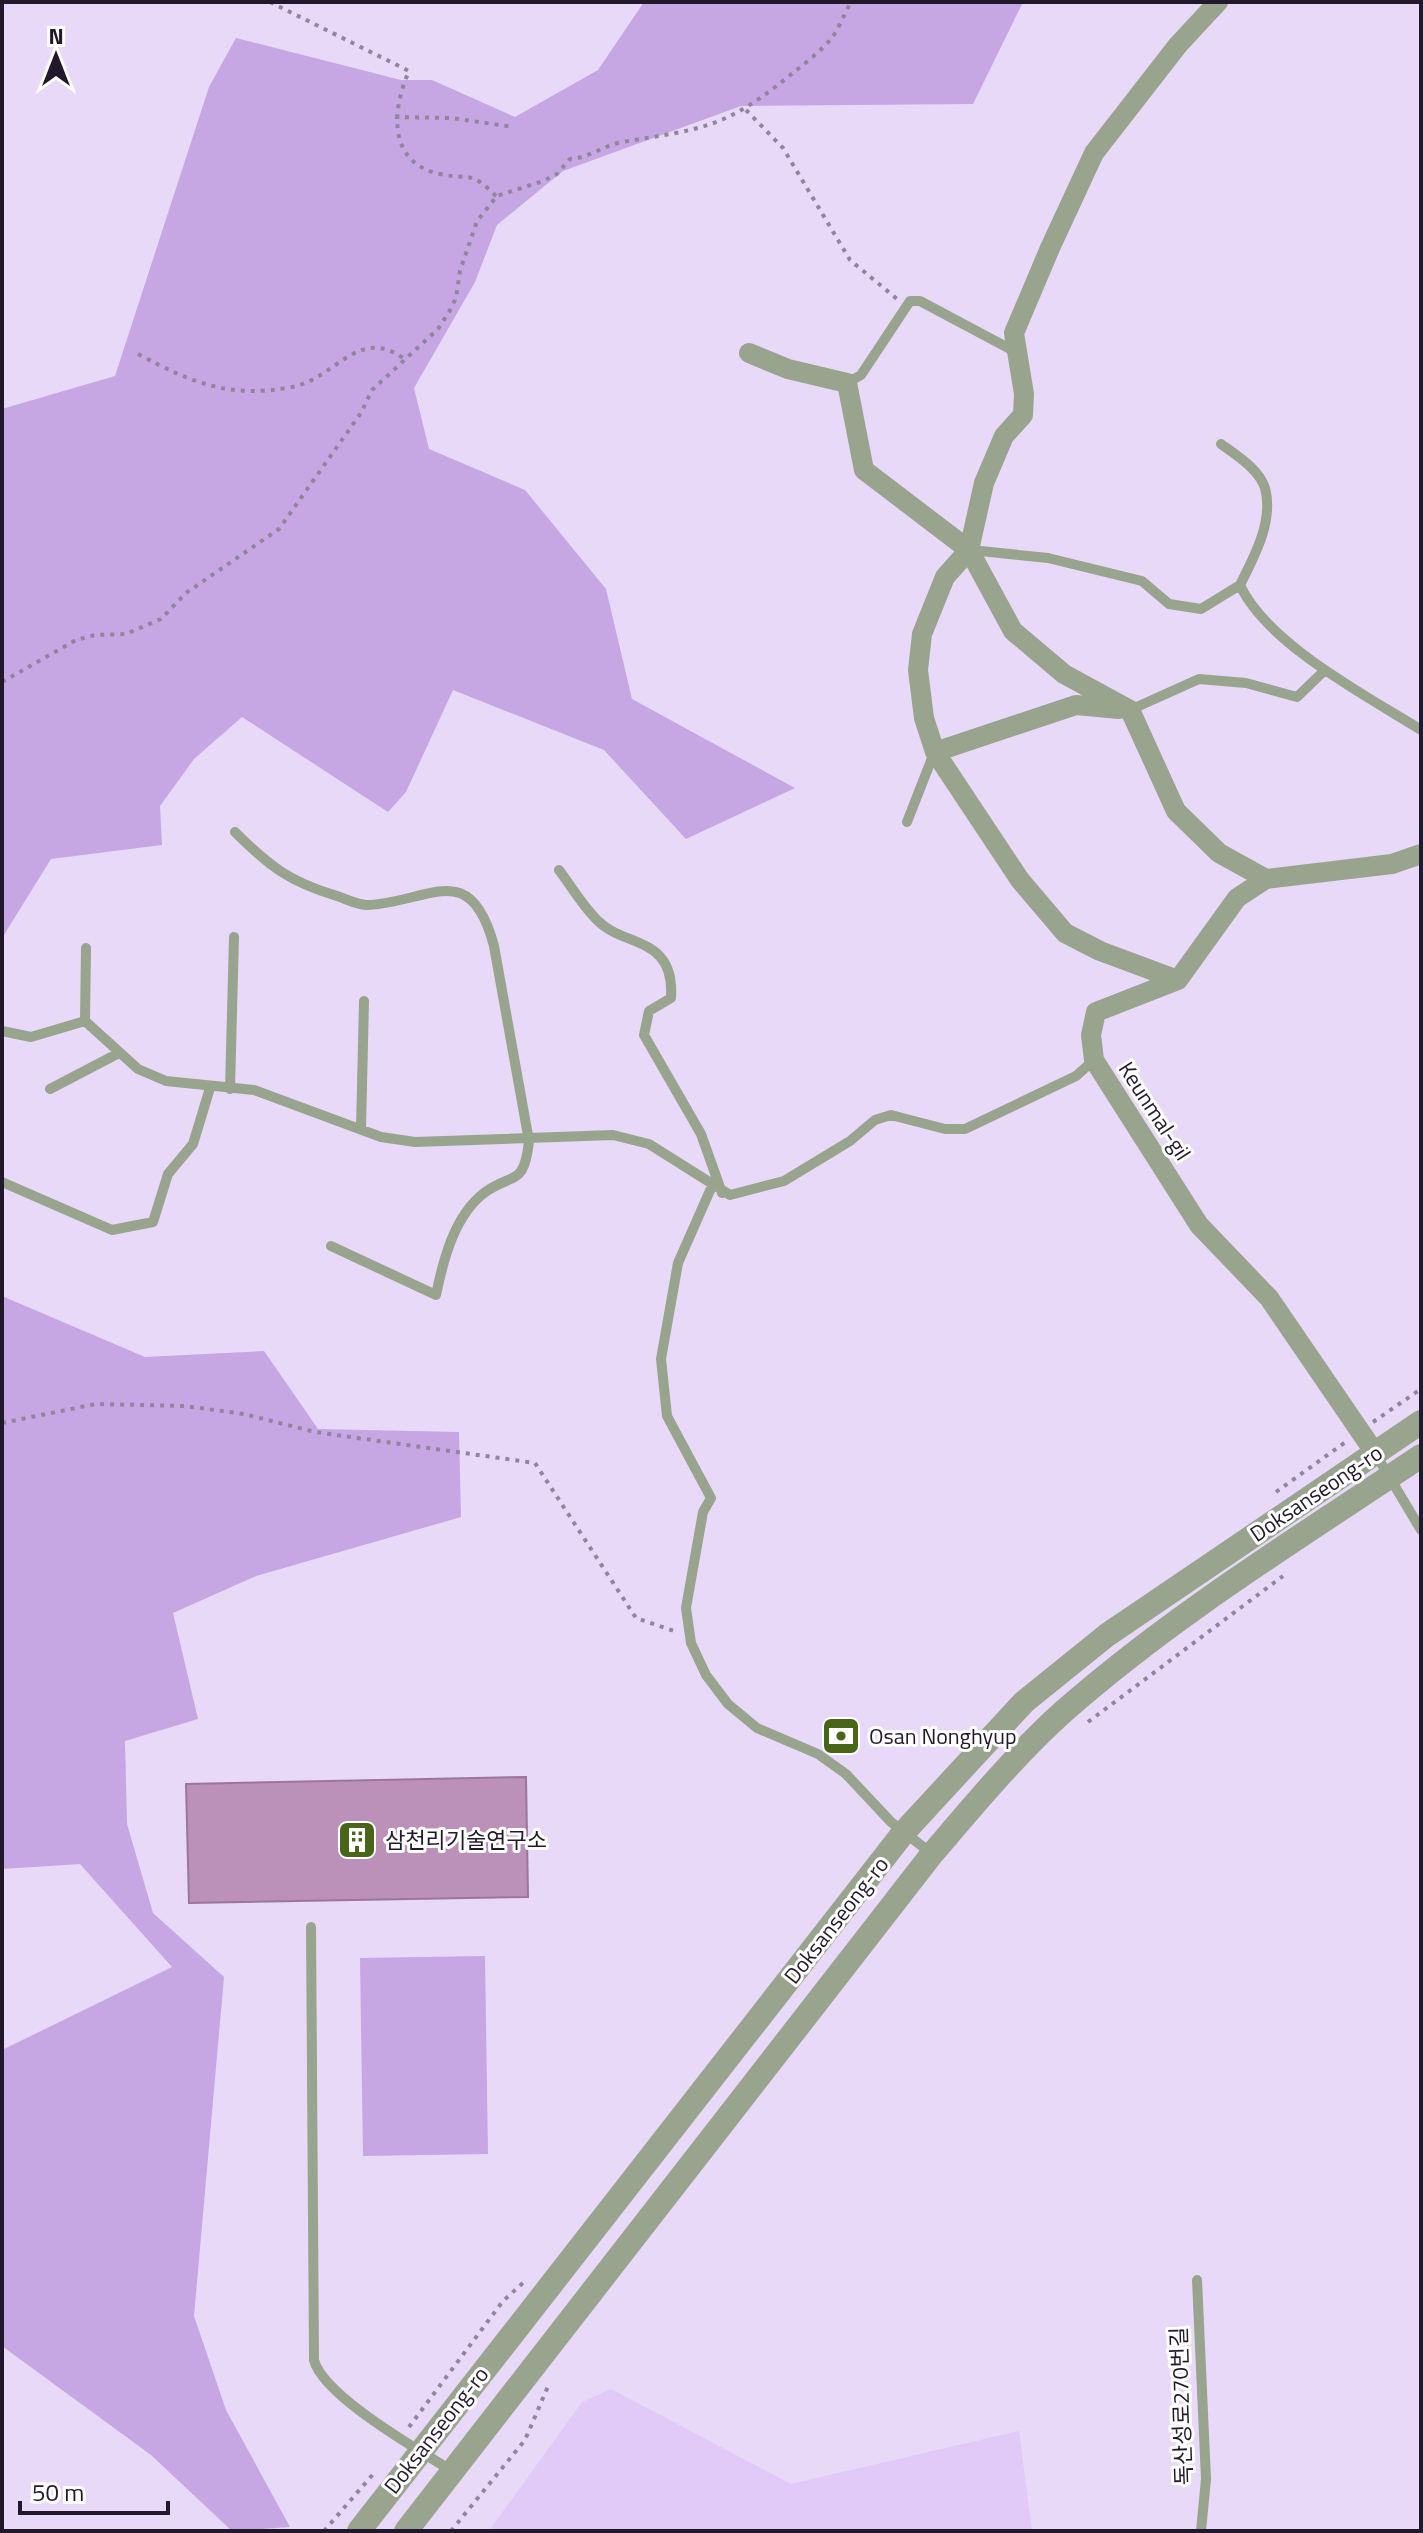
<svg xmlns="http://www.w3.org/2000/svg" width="1423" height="2533" font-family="'Titillium Web','Noto Sans KR',sans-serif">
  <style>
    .built { fill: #e1c9f8 }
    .green { fill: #c6a6e3 }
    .building { fill: #bc91b9; stroke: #9d749b; stroke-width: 2 }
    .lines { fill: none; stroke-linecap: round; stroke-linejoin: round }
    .path { stroke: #91859e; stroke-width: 4; stroke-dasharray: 4 6; stroke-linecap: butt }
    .service { stroke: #99a48e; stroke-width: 10 }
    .minor { stroke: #99a48e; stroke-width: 20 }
    .tertiary { stroke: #99a48e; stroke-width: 24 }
    .labels { text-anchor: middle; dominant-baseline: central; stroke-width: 6; stroke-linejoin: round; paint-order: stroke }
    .street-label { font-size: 22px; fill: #22182b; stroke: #fff }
    .poi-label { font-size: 22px; fill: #22182b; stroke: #fff; text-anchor: start }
  </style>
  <rect width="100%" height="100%" fill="#e8d9f8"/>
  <!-- built -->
  <path class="built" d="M611,2389L791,2484L1019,2431L1032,2531H489L582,2402Z"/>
  <!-- green -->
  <path class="green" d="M644,2H1023L973,104L741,106L563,171L497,225L475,282L414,388L429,449L525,490L606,589L632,699L795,788L686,839L604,750L453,690L406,792L388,812L242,717L194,759L160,806L162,845L51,859L2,938V409L115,376L209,87L236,38L401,80H432L515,117L598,70Z
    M2,1296L145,1357L264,1351L318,1429L459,1432L461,1517L256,1576L173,1613L198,1719L125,1741L127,1824L153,1913L224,1977L194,2316L226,2410L290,2527L232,2531L151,2455L2,2346V2050L172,1967L80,1864L2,1869Z
    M485,1956L488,2154L363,2156L360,1958Z"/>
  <!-- building -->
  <path class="building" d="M526,1777L528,1897L189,1903L186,1784Z"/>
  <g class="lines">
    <!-- path -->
    <path class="path" d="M270,2L409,71C392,109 387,163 440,174C471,181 469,169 496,196
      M746,110L783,148L850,260L897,299
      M395,117L451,118L514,127
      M138,354C192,383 231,399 292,387C335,379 358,326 403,358
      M2,682L76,640L95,635L126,634L161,619L186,593L279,529L361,413L372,390L438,329L449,312L456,298L460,271L477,221L497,196L543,181L557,174L570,159C589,158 602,146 622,142C701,129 724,129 789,76C803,65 819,53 831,39C839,29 844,14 851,2
      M1373,1422L1421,1389
      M2,1423L96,1404L185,1406L244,1414L315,1432L535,1463L636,1618L674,1631
      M1276,1492L1347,1441
      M1088,1722L1283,1576
      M409,2427L503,2301L525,2281
      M324,2531L375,2472
      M451,2531L525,2440L549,2384"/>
    <!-- service -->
    <path class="service" d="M847,383L861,375L910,301H920L1016,352
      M1221,444C1236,455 1259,469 1265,488C1274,521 1254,557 1240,585C1267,644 1367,696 1421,730
      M971,550L1048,558L1142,581L1169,604L1201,609L1240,585
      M1130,710L1199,679L1246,683L1297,697L1325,670
      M907,822L934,753
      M235,832C270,867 290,882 337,896C346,899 358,905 367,905C428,903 470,856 494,946L529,1141C524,1188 512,1172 484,1193C454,1216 443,1261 436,1295L331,1246
      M559,870C571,886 582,905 597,920C624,948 675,935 671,998L649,1011L644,1035L701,1134L722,1193
      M85,1021L86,948
      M2,1031L31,1037L85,1021L138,1069L166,1081L254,1090L381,1137L415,1142L613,1135L649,1144L730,1195L784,1181L850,1141L875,1120L891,1115L945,1129H965L1076,1076L1094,1060
      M50,1089L119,1053
      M230,1089L234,937
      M361,1129L364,1001
      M2,1182L112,1230L153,1222L168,1174L193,1144L210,1088
      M712,1186L678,1263L661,1359L667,1416L711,1498L703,1512L686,1608L691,1643L706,1675L728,1704L757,1728L818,1754L846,1774L891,1822L931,1853
      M1375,1453L1421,1530
      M311,1927L314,2360C323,2396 419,2450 452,2471
      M1197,2280L1206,2479L1201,2531"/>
    <!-- minor -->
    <path class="minor" d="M1218,2L1178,45L1094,153L1050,248L1014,333L1024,394L1023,415L1004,436L984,483L969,550L1013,631L1064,674L1130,710L1176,811L1219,853L1266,879
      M749,353L788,369L847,383L864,470L969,550L945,577L922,634L918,670L924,718L935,752L1020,880L1065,933L1100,951L1178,980
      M935,752L1076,705L1119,709
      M1375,1453L1269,1298L1199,1225L1094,1060L1091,1035L1096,1012L1178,980L1237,898L1266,879L1392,864L1421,854"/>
    <!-- tertiary -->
    <path class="tertiary" d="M359,2531L904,1832L1024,1702L1107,1635L1421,1422
      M406,2531L932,1854C974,1805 1016,1754 1064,1711C1173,1615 1300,1537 1421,1456"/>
  </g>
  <!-- icons -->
  <defs>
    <g id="bank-square" transform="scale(2)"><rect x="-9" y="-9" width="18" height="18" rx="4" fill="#486518" stroke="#fff"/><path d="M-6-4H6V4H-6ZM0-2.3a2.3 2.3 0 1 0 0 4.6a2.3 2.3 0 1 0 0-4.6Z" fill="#fff"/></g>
    <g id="building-square" transform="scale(2)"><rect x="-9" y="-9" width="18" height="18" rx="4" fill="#486518" stroke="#fff"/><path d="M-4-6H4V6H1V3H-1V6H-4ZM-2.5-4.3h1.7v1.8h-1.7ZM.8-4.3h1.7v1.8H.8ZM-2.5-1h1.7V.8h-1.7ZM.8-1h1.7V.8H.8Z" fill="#fff"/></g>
  </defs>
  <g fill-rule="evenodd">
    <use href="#bank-square" x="841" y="1736"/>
    <use href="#building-square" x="357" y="1840"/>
  </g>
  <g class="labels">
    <!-- street labels -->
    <g class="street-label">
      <text transform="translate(1155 1111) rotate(57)">Keunmal-gil</text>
      <text transform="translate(1316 1493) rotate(-34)">Doksanseong-ro</text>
      <text transform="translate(836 1920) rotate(-52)">Doksanseong-ro</text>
      <text transform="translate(1181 2406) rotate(-92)">독산성로270번길</text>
      <text transform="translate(436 2430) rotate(-52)">Doksanseong-ro</text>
    </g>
    <!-- poi labels -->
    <g class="poi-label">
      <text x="869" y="1736">Osan Nonghyup</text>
      <text x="385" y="1840">삼천리기술연구소</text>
    </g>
  </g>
  <!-- border -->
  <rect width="1423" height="2533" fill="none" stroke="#22182b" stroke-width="8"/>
  <!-- north arrow -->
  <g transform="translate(56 56)" stroke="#ffffff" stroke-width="6" paint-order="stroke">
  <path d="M0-6L14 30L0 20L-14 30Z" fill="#22182b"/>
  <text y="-12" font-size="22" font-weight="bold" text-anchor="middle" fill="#22182b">N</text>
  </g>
  <!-- scale -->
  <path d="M20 2501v12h148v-12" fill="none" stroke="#22182b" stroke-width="4"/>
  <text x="32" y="2501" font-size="24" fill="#22182b" stroke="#ffffff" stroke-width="6" paint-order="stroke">50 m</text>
</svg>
